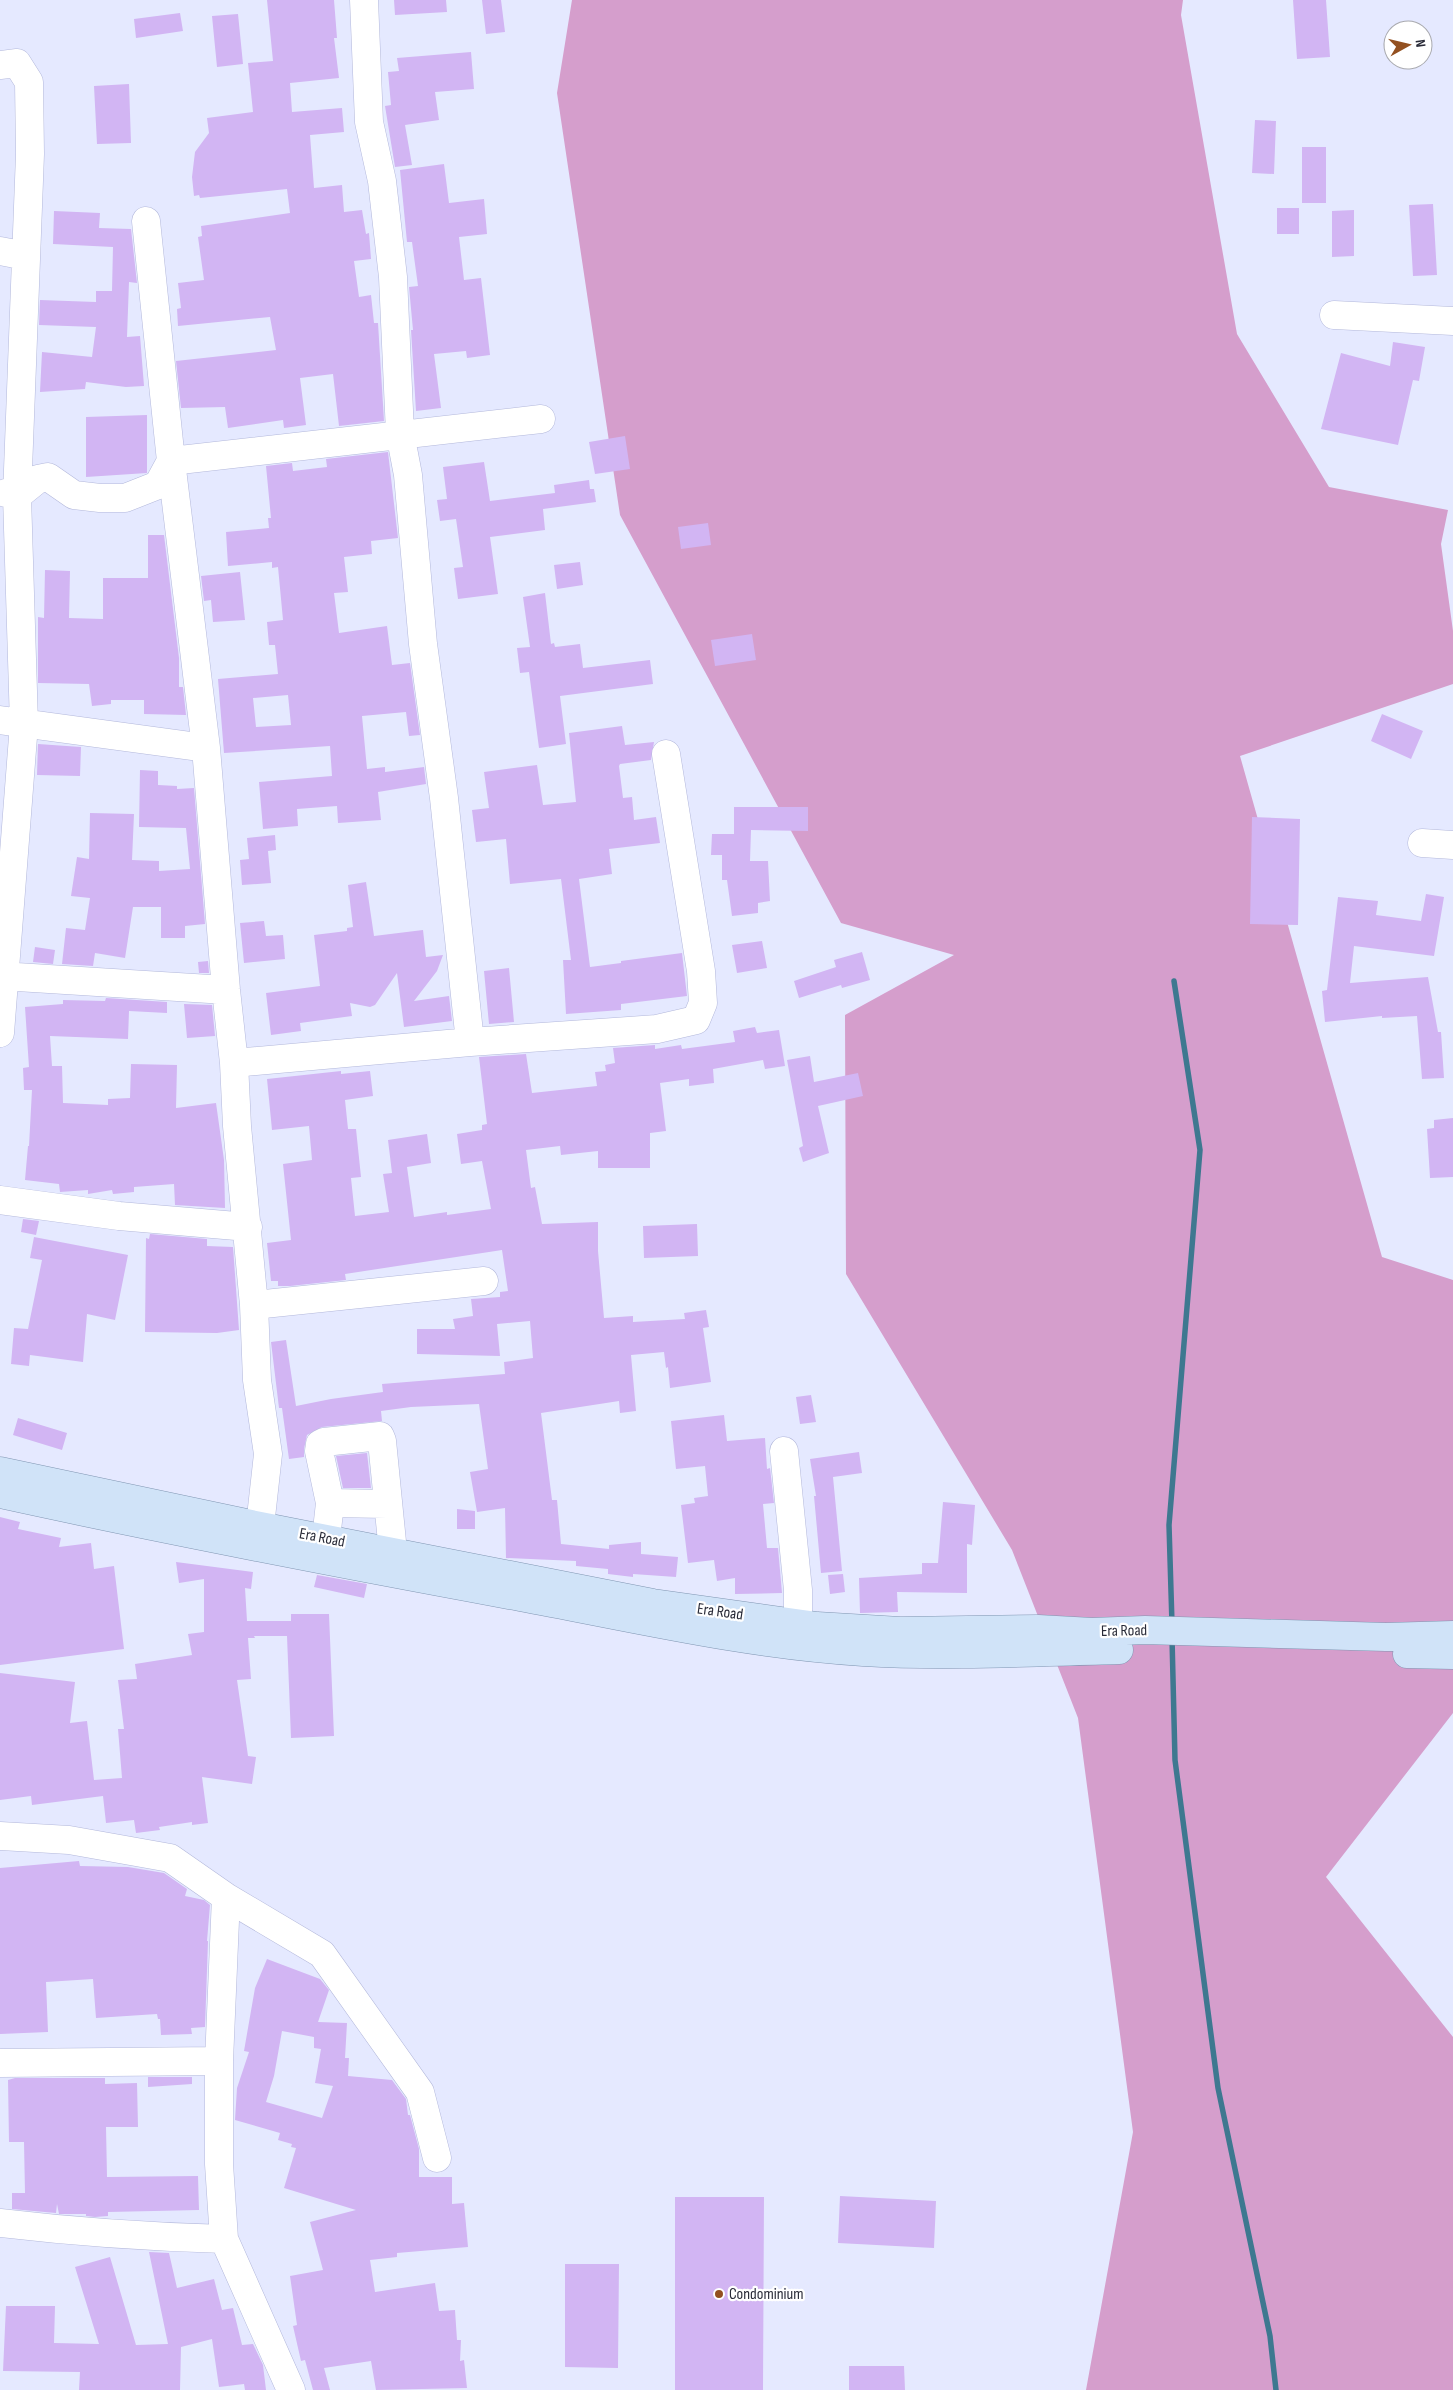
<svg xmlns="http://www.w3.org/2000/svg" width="1453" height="2390" font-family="'Sofia Sans Condensed',sans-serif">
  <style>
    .forest { fill: #d59ecc }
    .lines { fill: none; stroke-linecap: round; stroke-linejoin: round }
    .stream { stroke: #3e7890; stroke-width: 5.5 }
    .building { fill: #d2b5f3; fill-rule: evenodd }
    .minor-casing { stroke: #b3b8db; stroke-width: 29 }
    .major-casing { stroke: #8096b2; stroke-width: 29 }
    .minor { stroke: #fff; stroke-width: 28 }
    .major { stroke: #d0e3f8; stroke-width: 28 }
    .poi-dot { fill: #935020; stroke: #fff; stroke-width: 2 }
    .labels { text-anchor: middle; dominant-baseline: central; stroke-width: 4.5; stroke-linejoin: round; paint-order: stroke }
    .street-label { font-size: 16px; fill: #282a37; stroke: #fff }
    .poi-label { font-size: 16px; fill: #282a37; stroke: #fff; text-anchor: start }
  </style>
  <rect width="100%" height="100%" fill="#e5e9ff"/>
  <!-- forest -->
  <path class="forest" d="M572,0H1183L1181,15L1237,334L1329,487L1448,510L1441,544L1453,631V684L1240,756L1382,1257L1453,1280V1713L1326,1877L1453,2037V2390H1086L1133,2132L1078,1718L1012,1550L846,1274L845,1015L954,955L841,923L620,515L557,93Z"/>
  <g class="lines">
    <!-- stream -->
    <path class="stream" d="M1172,1624L1169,1525L1200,1150L1174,981
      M1172,1638L1175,1760L1218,2088L1270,2336L1276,2390"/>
  </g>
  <!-- building -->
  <path class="building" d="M267,0H334L337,38H334L339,78L290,83L292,112L342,108L344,132L310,135L314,188L342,185L344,212L362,210L366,234L369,233L371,259L354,261L359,297L371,295L374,323H378L384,421L339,426L333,374L300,378L306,425L284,428L283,420L228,428L225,407L181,408L176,361L276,350L270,317L178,326L177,309L181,308L178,283L204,280L198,237L202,236L201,226L290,213L287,189L200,198L199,195L194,196L192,177L195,152L209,133L207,118L253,112L248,63L273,61Z
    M394,0H446L447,12L395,15Z
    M482,0H501L505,32L486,34Z
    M1293,0H1326L1330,57L1297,59Z
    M180,13L183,31L136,38L134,19Z
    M238,14L243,64L217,67L212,16Z
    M471,52L474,89L435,92L439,120L405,125L412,165L395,167L385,106L391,105L388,72L399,71L397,58Z
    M129,84L131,143L97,144L94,86Z
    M1255,120L1276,121L1274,174L1252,173Z
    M1302,147H1326V203H1302Z
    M444,164L449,203L484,199L487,234L459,237L464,280L481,278L490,355L467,358L466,351L434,354L441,408L416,411L411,330H413L409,287L418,286L412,242H407L400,170Z
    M1433,204L1437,275L1413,276L1409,205Z
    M1277,208H1299V234H1277Z
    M1354,210V256L1332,257V211Z
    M54,211L100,213L99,228L131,229L137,283L129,282L127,337L140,336L144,386L126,387L86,382L85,389L40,392L42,352L92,357L96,327L39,325L40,300L96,302V291H112L113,247L53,244Z
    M1393,342L1425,347L1419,381L1413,380L1398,445L1321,429L1341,353L1390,366Z
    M147,415V473L86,477V417Z
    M625,436L630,469L595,474L589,442Z
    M388,452L398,538L371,541L372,554L344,557L348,592L334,593L339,633L387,626L392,665L410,663L420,735L409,736L406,712L362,716L367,769L385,767V772L424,767L426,784L378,792L381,820L338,823L337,806L297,809L298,826L263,829L259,782L332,776L330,746L224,753L218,679L278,674L275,645H269L267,622L283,620L278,567L272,568V562L228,566L226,532L269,528L268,518H271L266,466L292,463L293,471L327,467L326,459ZM288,695L291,725L256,727L253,698Z
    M484,462L490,501L555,493L554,485L589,480L590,489H594L596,502L543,509L545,530L490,537L498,594L458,599L454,568L463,567L456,519L440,521L437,500L447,499L443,467Z
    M708,523L711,545L681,549L678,527Z
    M148,535H164L179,658V687H183L186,715L144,714V700H111V704L92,706L89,684L38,683V617L44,618L45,570L70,571L69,618L103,619V578H148Z
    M580,562L583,585L557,589L554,565Z
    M240,572L245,620L213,622L211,600L204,601L201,576Z
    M545,593L551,644L554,643L555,647L580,644L583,668L650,660L653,684L560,696L566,744L539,748L529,672L520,673L517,648L530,647L523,597Z
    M752,634L756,660L715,666L711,640Z
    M1382,714L1423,731L1411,759L1371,741Z
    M622,726L625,745L654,742L651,760L620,764L619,766L623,798L632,797L634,820L656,817L660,843L609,849L612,874L579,879L590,967L621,963V961L682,953L687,996L621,1004V1010L566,1014L563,960H571L561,879L510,884L506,839L476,842L472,810L489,808L484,772L537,765L543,805L576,802L569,733Z
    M38,744L81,747L80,776L37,775Z
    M140,770L158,771V785L177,786V789L194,788L205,924L185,926V938H161V907H133L125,958L95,953L93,966L62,964L66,928L85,930L90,898L71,896L77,857L89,859L90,813L134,814L132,860L159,861V871L190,869L186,828L139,827Z
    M734,807H808V831L751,830L750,861H768L770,901L758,903V913L732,916L727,880H722V855H711L712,834H734Z
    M1252,817L1300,819L1298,925L1250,924Z
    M275,835L276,850L268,851L271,883L242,885L240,860L249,859L247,838Z
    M366,882L374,936L423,930L426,957L443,955L437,971L414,1001L449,996L452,1021L404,1027L397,973L375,1005L370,1007L350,1003L352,1016L300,1023L301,1031L271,1035L266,993L320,986L314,935L347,931V928L353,927L348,885Z
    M1426,894L1444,897L1434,956L1354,946L1350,983L1428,977L1438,1032H1441L1444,1078L1422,1079L1417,1016L1382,1018V1016L1325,1022L1322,991L1327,990L1338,897L1378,901L1376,915L1421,921Z
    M264,921L266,936L283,935L285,959L244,963L240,923Z
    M762,941L767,968L737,973L732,945Z
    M35,947L55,950L53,964L33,962Z
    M862,952L870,980L842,988L841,985L799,998L794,981L836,967L834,960Z
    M208,961L209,973H199L198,962Z
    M509,968L514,1022L489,1024L484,971Z
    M106,998L167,1002V1013L129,1011L128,1039L50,1036L52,1066H62L63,1103L108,1105V1099L130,1098L131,1064L177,1065L176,1108L216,1103L224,1160L225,1208L175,1205L174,1184L134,1187V1192L113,1194L112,1190L88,1194V1190L60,1192L59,1184L25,1180L28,1146H29L32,1090H24L23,1068L29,1067L25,1007L63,1004V1000L105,1001Z
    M184,1004L212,1005L215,1036L187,1038Z
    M755,1027L757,1033L779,1030L785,1066L765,1069L763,1060L713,1069L714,1083L689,1086V1079L660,1083L666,1131L650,1133V1168H598V1151L561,1155L560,1146L526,1150L531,1188L535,1187L542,1224L598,1222V1251L604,1318L633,1316V1322L685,1319L684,1313L706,1310L709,1327L703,1328L711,1382L670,1388L668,1367L666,1368L664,1352L631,1355L636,1411L620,1413L619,1401L541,1413L552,1500H557L561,1544L609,1549V1545L641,1542V1554L678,1557L676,1577L633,1574V1577L608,1574V1569L576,1566V1561L506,1558L505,1508L477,1512L470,1472L488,1469L479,1404L411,1407L381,1411L382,1421L322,1427L307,1435L304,1449V1457L289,1459L282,1408H279L271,1342L286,1340L296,1406L331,1399L383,1392L382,1384L505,1374L504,1362L533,1358L530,1321L497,1324L500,1356L417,1354V1329H455L453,1319L473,1316L471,1299L500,1297V1292L508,1291L502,1250L345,1274L346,1280L290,1286H278V1281H271L267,1243L291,1240L283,1164L312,1160L309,1126L272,1130L267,1079L341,1071V1074L370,1071L373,1096L345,1100L348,1129H356L361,1177L351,1178L355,1216L389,1212L383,1174L392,1173L388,1140L427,1134L431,1163L407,1167L414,1217L447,1212V1215L491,1209L482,1161L461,1164L457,1134L482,1130V1125L487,1124L479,1057L526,1054L532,1093L597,1086L595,1072L606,1071L605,1065L615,1063L613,1048L655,1045V1049L681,1045L682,1049L735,1042L733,1031Z
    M810,1056L814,1082L858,1073L863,1096L818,1106L829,1153L803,1162L799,1148L803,1146L787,1060Z
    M1453,1118V1177L1430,1178L1427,1129L1434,1128V1120Z
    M23,1219L39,1221L36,1235L21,1232Z
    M697,1224L698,1256L644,1258L643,1226Z
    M150,1234L207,1239V1246L233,1247L239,1330L217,1333L145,1332L146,1238L149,1239Z
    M34,1237L128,1255L115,1320L87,1314L83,1362L30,1355L29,1366L11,1364L14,1328L28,1329L42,1260L30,1258Z
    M811,1395L816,1422L800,1424L796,1397Z
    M724,1415L727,1441L765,1438L767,1469L770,1468L774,1503L763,1504L767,1548H778L782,1593L735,1594V1578L717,1581L714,1560L688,1563L681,1505L695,1503L694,1498L708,1496L705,1466L676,1469L671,1421Z
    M18,1418L67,1433L62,1450L13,1435Z
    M859,1452L862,1473L833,1477L842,1571L821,1573L814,1496H816L810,1459Z
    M367,1453L371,1488H343L336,1456Z
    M943,1502L975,1505L972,1545L967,1544V1593L897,1592L898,1612L860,1613L859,1578L922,1574V1563H938Z
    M457,1509L475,1511V1529H457Z
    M0,1517L20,1522L18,1529L61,1538L59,1547L91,1543L94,1569L114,1566L124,1649L0,1665Z
    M176,1562L253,1572L251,1589L245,1588L247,1621H291V1614H329L334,1736L291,1738L287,1636H254L255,1638H248L251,1679L237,1680L248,1756L256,1757L252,1784L202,1777L208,1823L192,1825V1822L159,1827L160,1830L136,1833L134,1820L106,1823L103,1796L32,1805L31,1796L0,1800V1673L75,1682L70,1723L87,1721L94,1780L122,1778L118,1729H124L118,1680L137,1679L135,1664L192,1655L188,1634L204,1632V1579L179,1583Z
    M843,1574L845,1592L830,1594L828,1575Z
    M317,1575L367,1584L364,1598L314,1587Z
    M79,1861L80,1866L128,1867L164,1873L187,1889L185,1896L204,1900L210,1905L207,1941H208L205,2027L191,2028L192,2034L161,2035L160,2019H158L157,2014L96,2018L93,1979L46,1982L48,2032L0,2034V1868Z
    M267,1959L320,1979L329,1990L318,2022L347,2023L345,2058H349L348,2076L392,2080L406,2099L408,2115H410L419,2149V2177H452V2204L464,2203L468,2247L397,2253V2257L370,2260L375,2292L435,2283L439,2311L455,2310L457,2340H461L460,2361L464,2360L467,2388L376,2390L371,2361L324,2368L330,2390H313L305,2360L301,2361L293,2326L297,2325L290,2276L323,2270L310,2222L356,2210L284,2188L296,2148L291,2147L292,2144L278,2140L280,2133L235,2120L237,2088L249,2052L244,2051L255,1988ZM282,2031L314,2037V2048L321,2049L315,2083L333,2086L322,2118L266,2102L274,2076Z
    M148,2077H192V2084L148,2087Z
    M15,2078H105V2084L137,2083L138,2127H106L107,2177L198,2176L199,2210L108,2212V2216L95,2217L86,2216V2214H59L57,2204L56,2213L12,2209V2193H25L24,2142H9L8,2080Z
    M840,2196L936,2201L934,2248L838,2243Z
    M675,2197H764L763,2390H675Z
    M149,2252L169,2253L177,2288L214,2279L222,2310L233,2308L242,2345L253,2344L263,2365L266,2390H245L244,2384L219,2387L212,2339L181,2347L180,2390H79L80,2372L3,2371L6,2306H55L54,2343L99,2344L75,2267L110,2257L136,2345L168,2344Z
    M565,2264H619L618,2368L565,2367Z
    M849,2366H904L905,2390H849Z"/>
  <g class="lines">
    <!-- minor casing -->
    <g class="minor-casing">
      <path id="minor" d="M364,0L369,122L382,181L393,277L400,433L408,475L423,644L444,798L470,1042
        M0,65L17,63L29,82L30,154L17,496L24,724L0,1033
        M146,221L171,461L206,748L226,990L234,1063L237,1126L254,1305L257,1380L268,1454L260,1526
        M0,251L26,256
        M1334,315L1453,321
        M171,461L541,419
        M6,493L17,496L38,479L48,477L74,495L100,498H125L158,485L171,461
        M0,720L206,748
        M1422,843L1453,845
        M0,976L226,990
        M234,1063L470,1042L657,1029L696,1020L703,1003L701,971L666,754
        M0,1200L119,1216L248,1227
        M254,1305L484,1281
        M784,1451L798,1590V1623
        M330,1503L387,1504
        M326,1539L330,1503L319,1451L320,1444L324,1442L380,1436L382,1441L393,1552
        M0,1836L69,1840L170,1858L226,1897L322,1954L420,2092L437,2158
        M226,1897L219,2061V2164L224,2239L291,2390
        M0,2063L219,2061
        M0,2223C75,2232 149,2237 224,2239"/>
    </g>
    <!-- major casing -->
    <g class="major-casing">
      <path id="major" d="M0,1471L260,1526L653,1603L817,1626L900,1631L1038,1629L1092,1632L1145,1630L1386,1637L1453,1635
        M0,1494C173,1532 346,1565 520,1597C633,1618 747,1645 863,1652C948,1657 1034,1652 1119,1650
        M1407,1654L1453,1655"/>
    </g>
    <!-- minor -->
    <use href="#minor" class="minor"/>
    <!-- major -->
    <use href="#major" class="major"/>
  </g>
  <!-- markers -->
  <circle class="poi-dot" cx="719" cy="2294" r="5"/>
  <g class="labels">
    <!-- street labels -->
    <g class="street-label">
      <text transform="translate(322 1538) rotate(11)">Era Road</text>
      <text transform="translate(720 1612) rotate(8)">Era Road</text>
      <text transform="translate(1124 1631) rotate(-1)">Era Road</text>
    </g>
    <!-- poi labels -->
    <g class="poi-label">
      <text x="729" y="2294">Condominium</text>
    </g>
  </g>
  <!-- north arrow -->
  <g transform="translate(1408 45) rotate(82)"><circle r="24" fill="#ffffff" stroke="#a9aaaf"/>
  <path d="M0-4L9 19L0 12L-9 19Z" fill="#935020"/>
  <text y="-8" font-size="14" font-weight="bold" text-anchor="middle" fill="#282a37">N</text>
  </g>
</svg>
